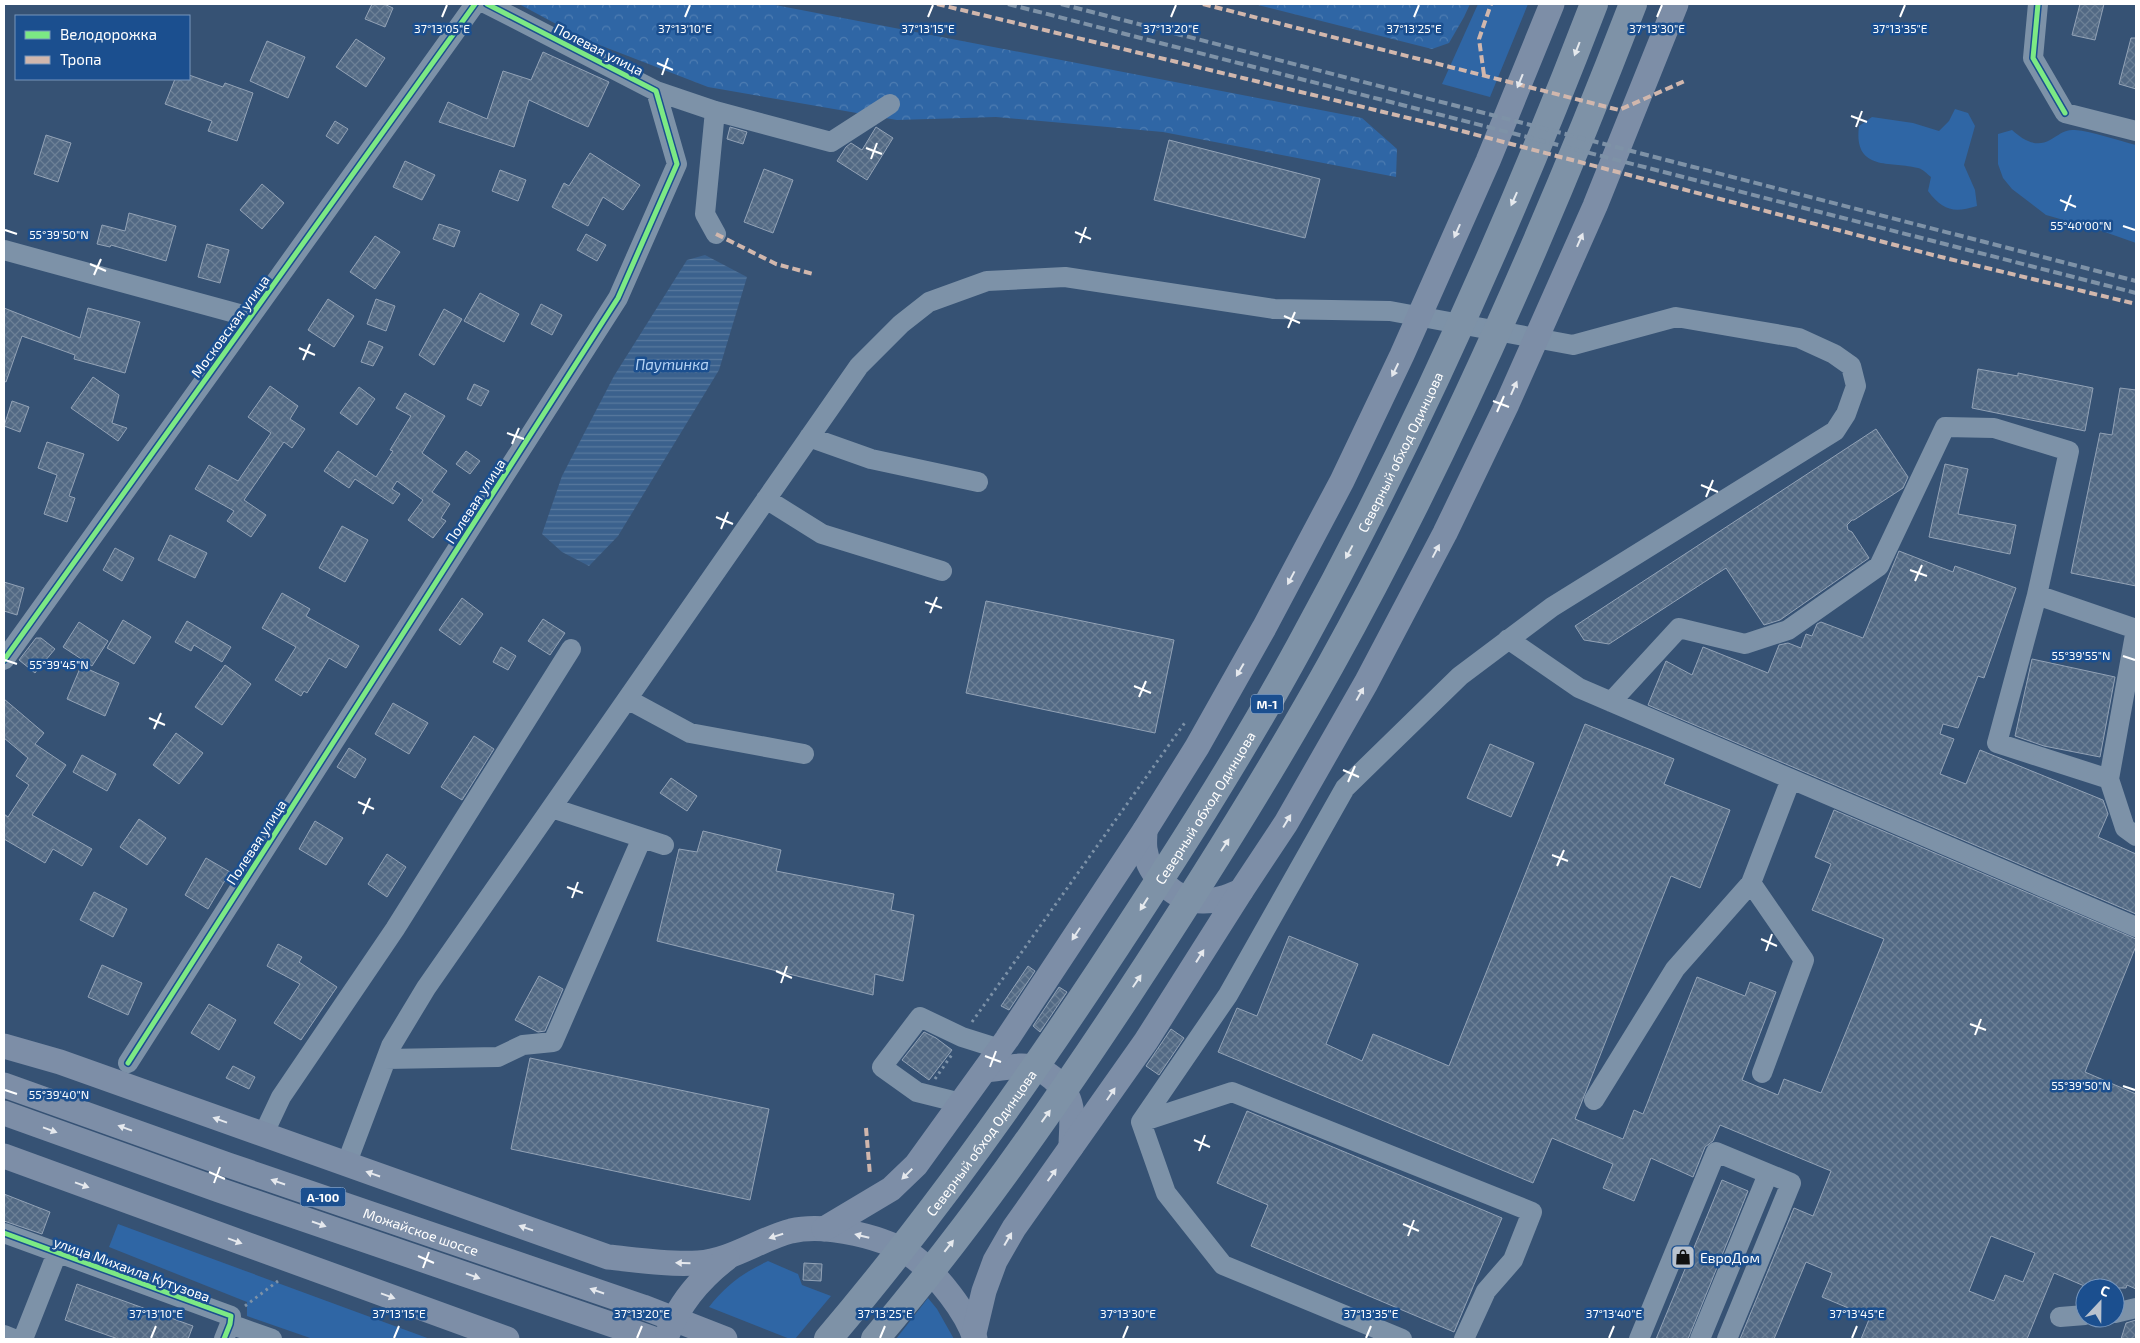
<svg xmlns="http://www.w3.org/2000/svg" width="2140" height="1343" font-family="'Exo 2',sans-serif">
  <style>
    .grass { fill: #2f66a5 }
    .forest { fill: url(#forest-crowns) }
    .water { fill: url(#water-rules) }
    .building { fill: url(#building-cross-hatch); stroke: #92a2b6; fill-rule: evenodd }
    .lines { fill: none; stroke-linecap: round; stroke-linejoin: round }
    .path { stroke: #7d92a8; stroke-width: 3; stroke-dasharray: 2.5 4; stroke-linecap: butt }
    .minor { stroke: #7d92a8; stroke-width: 20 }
    .major { stroke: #7d8ea7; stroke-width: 25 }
    .highway { stroke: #7e92a7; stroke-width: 28 }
    .rail { stroke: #7e92a7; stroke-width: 4; stroke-dasharray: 9 4; stroke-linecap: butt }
    .quiet { stroke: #d1b7ad; stroke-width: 4; stroke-dasharray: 8 4; stroke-linecap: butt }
    .cycleway-casing { stroke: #1b4f8f; stroke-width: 8 }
    .cycleway { stroke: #7ce984; stroke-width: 5 }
    .oneway { fill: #e5e9ed }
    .oneway2 { fill: #e5e8ed }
    .ticks { fill: none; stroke: #fff; stroke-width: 2 }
    .labels { text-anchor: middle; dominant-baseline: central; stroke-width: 5; stroke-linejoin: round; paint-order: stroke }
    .shield { fill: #1b4f8f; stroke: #bbcadd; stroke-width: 1 }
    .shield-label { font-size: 12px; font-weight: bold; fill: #fff }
    .street-label { font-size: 14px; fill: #fff; stroke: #1b4f8f }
    .poi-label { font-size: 14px; fill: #fff; stroke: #1b4f8f; text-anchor: start }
    .water-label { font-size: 15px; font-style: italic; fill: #b5d3f5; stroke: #1b4f8f }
    .ticks-label { font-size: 12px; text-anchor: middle; fill: #fff; stroke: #1b4f8f; stroke-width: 5; stroke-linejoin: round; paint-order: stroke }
  </style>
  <defs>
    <pattern id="forest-crowns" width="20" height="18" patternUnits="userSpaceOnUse" patternTransform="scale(1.25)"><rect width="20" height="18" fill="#2f66a5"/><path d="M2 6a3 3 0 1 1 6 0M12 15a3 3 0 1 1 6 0" fill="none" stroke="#4e7db2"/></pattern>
    <pattern id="water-rules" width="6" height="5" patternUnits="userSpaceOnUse" patternTransform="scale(1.25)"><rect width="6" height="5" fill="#3b618d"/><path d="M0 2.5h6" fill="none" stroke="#58799e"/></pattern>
    <pattern id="building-cross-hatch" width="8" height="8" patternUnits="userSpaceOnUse" patternTransform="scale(1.25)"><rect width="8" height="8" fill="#526984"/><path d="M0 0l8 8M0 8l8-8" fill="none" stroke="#6c8096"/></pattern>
  </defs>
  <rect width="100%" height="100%" fill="#365274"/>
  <!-- grass -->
  <path class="grass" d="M1478,4H1528L1490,97L1442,84Z
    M1955,109L1968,113L1975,126L1964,165L1975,190L1977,206C1954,213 1943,211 1928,191L1931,177C1927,174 1923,169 1918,168C1891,161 1853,172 1859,126L1872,117L1913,123L1939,131L1949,121Z
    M2012,130C2023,140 2036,148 2050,140C2059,135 2064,129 2075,130C2092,131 2119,141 2136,145V243L2102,231L2046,215L2012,189L2003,178L1998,164V134Z
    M118,1224L430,1339H313L247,1316V1302L109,1247Z
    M768,1261L798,1274L802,1285L831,1296L795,1339H790L709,1307C725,1286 744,1272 768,1261Z
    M928,1298L937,1309L954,1339H896Z"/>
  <!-- forest -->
  <path class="forest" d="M519,4H770L1362,118L1397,149L1396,177L1163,132L996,117L897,120L708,87L584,39Z
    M1254,4H1470L1464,17L1449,43L1432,49Z"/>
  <!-- water -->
  <path class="water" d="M705,255L747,277L719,370L618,536L589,566L562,552L542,534L562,476L614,376L687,260Z"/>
  <!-- building -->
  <path class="building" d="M372,4H384L393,8L385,27L365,19Z
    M2080,4H2104L2095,40L2072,35Z
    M2131,38H2136V89L2119,84Z
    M356,39L385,58L366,87L336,67Z
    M267,41L305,57L288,98L250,81Z
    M543,52L609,82L588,127L529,100L514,147L439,122L448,102L487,119L503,71L531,80Z
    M189,75L223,87L225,83L253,93L237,141L208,131L212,121L165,104L175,79H189Z
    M335,121L348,129L338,144L326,136Z
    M730,127L747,132L743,144L727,139Z
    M876,127L893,138L867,180L837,161L846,147L851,143L862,150Z
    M46,135L71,143L58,182L34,174Z
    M1169,140L1320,179L1305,238L1154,200Z
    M590,153L640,185L623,210L603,197L588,226L552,207L564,183L569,186Z
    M405,161L435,175L422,200L393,187Z
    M764,169L793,180L773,233L744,222Z
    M500,170L526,180L518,201L492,191Z
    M262,184L284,203L262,229L240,210Z
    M129,213L176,226L166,261L111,245L110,247L97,244L102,225L125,231Z
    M439,224L460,231L454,247L433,239Z
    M586,234L606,245L597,261L577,250Z
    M375,236L400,252L375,289L350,272Z
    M207,244L229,250L220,283L198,277Z
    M480,293L519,314L504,342L464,321Z
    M328,299L354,316L334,347L308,330Z
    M376,299L395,306L386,331L367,324Z
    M541,304L562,315L552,335L531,324Z
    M4,308L80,338L88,308L140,322L125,373L74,359L75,355L22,336L6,382L4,381Z
    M444,309L462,319L434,365L419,355Z
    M369,341L383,347L373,366L361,362Z
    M1978,369L2018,376V373L2093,388L2085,431L1972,408Z
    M93,377L119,395L112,423L127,428L118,441L71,408Z
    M474,384L489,391L481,406L467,399Z
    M270,386L298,406L290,419L305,429L292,448L284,442L244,500L266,515L251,537L227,521L234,511L195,489L209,465L238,481L271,433L248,417Z
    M359,387L375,399L357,425L340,413Z
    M2120,388L2136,390V586L2071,573L2100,433L2112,435Z
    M405,393L445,416L422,453L447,471L432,492L450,504L441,518L446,521L433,538L408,520L423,500L397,481L392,489L400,494L393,504L355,479L349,488L324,471L338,451L376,477L393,451L390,450L411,416L396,408Z
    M12,401L29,407L20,432L4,426Z
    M1876,429L1908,477L1903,488L1854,520H1852L1847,525L1848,530L1852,532L1869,558L1780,620L1764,625L1726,568L1609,644L1584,640L1575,626Z
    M47,442L84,454L69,496L75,498L67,522L44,514L57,475L38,468Z
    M466,451L480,461L470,474L456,464Z
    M1945,464L1968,469L1958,514L2016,525L2010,554L1929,537Z
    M342,526L368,540L345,582L319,568Z
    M170,535L207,553L195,578L158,560Z
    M115,548L134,558L122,581L103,570Z
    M1899,551L1953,572L1955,566L2016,588L1984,678L1978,676L1958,728L1943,724L1940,734L1954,739L1940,774L1966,784L1980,750L2103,800L2108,814L2098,837L2136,854V914L1648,705L1666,661L1692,675L1703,647L1768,673L1779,645L1788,643L1801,648L1806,634L1812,636L1817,624L1821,622L1863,638Z
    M4,582L24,588L17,615L4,611Z
    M282,593L310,609L306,616L359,646L346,668L329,658L307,693L304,691L301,696L275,680L296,647L262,628Z
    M462,598L483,614L460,645L439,630Z
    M986,601L1174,640L1155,733L966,693Z
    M543,619L565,633L550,655L528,641Z
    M123,620L151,637L134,664L107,648Z
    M187,621L231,647L222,662L194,645L191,651L175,642Z
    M79,622L108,641L92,666L63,647Z
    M36,638H41L55,649L35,673L19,660Z
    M501,647L516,656L508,670L493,662Z
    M2032,659L2115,677L2100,757L2044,746L2015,736Z
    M225,665L251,684L222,725L195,707Z
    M81,666L119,683L105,716L67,699Z
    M4,699L44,733L35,744L66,765L32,815L92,849L82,866L53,849L45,863L4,839V814L8,817L29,785L16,776L28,758L4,738Z
    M393,703L428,723L409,754L375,734Z
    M1585,724L1674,759L1664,784L1730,810L1700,888L1671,876L1575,1119L1623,1139L1634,1110L1643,1114L1697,977L1745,996L1750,982L1776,992L1742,1080L1778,1095L1784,1079L1821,1093L1884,939L1812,910L1831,864L1815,857L1834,810L2136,939V946L2085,1072L2136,1094V1289L2127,1285L2126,1288H2089L2054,1273L2027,1339H1861L1870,1317L1822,1297L1832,1273L1806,1262L1774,1339H1740L1794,1208L1813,1216L1831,1171L1720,1125L1713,1141L1705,1147L1693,1177L1651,1158L1634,1201L1603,1188L1613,1164L1552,1138L1533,1183L1218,1052L1237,1008L1257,1016L1289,936L1358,964L1326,1044L1362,1061L1373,1034L1449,1066ZM1991,1236L2035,1253L2023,1282L2005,1275L1994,1301L1969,1291Z
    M176,733L203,753L179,784L153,765Z
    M474,736L494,749L462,800L441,787Z
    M1490,744L1534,763L1511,817L1467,798Z
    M349,748L366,759L355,778L337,767Z
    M82,755L116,774L107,791L73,772Z
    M671,778L697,796L687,811L660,793Z
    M139,819L166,838L147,865L120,847Z
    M315,821L343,838L326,865L299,849Z
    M703,831L781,850L776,871L894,894L891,910L914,915L903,981L875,974L873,995L657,941L679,849L697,852Z
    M387,854L406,867L387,897L368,884Z
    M206,858L230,872L208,909L185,895Z
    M94,892L127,909L113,937L80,920Z
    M278,944L302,957L299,962L337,987L301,1040L274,1023L300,984L267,966Z
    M102,965L142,983L128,1015L88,997Z
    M1028,966L1035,971L1009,1010L1001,1006Z
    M539,976L563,989L545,1031L538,1032L515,1020Z
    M1059,987L1067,992L1040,1032L1033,1026Z
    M209,1004L236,1020L219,1050L191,1033Z
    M1171,1029L1184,1038L1159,1075L1146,1066Z
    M924,1032L936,1038L952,1050L929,1080L902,1060Z
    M530,1058L769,1109L750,1200L511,1149Z
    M233,1066L255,1077L249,1089L226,1078Z
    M1247,1111L1502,1218L1454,1332L1251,1246L1268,1205L1217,1183Z
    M1722,1180L1748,1191L1688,1339H1656Z
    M4,1194L50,1212L42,1234L4,1221Z
    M804,1263L822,1264L821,1281L803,1280Z
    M77,1284L193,1326L188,1339H118L65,1320Z
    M2136,1320V1339H2121L2126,1323Z"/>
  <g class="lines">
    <!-- path -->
    <path class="path" d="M972,1022L1186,721
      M935,1079L953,1053
      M245,1306L278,1281"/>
    <!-- minor -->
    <path class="minor" d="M2038,4L2033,58L2065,113L2136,131
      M656,91L715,111L831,142L890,104
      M715,111L705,214L716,234
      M4,250L250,317
      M809,437L871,459L978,482
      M766,499L822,534L942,571
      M2037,595L1997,743L2109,779
      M1508,639L1579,688L2136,927
      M4,660L475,4
      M627,699L690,733L804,754
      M1611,702L1679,628L1745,644L1788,630L1879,566L1945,427L1994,428L2069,451L2037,595L2136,629L2109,779L2125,828L2136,836
      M552,808L664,845
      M1751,883L1804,960L1762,1073
      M386,1059L498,1057L523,1045L553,1042L642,838
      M128,1063L618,298L677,164L656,91L487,4
      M1594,1100L1675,969L1751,883L1791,779
      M961,1103L917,1092L882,1067L920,1017L962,1037L1000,1049
      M1141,1122L1232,1092L1532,1212L1513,1260L1486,1291L1464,1339
      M1141,1122L1166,1193L1223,1265L1402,1339
      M263,1135L281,1097L395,929L571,649
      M346,1165L391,1046L426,988L859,366L901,324L929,302L987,281L1065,277L1274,309L1390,311L1573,345L1676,317L1799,338L1834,354L1851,366L1856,386L1846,414L1835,431L1552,607L1460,676L1345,788L1228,995L1141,1122
      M4,1233L231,1316L230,1324L224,1339
      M2115,1313L2136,1308
      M2060,1317L2085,1315
      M230,1324L272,1339
      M4,1335L14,1339
      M23,1339L57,1253
      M1639,1339L1716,1152L1791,1183L1727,1339
      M1700,1339L1768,1174"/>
    <!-- major -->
    <g class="major">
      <path d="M1145,830C1145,836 1144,843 1145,849C1148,876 1177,902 1204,901C1218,901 1229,896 1241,891"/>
      <path d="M4,1046L60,1062L608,1257C637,1260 668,1265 698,1263C731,1261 760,1239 791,1231C826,1223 887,1237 915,1258C937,1275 967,1312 975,1339"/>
      <path d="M985,1070C996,1069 1008,1067 1020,1066C1043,1065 1067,1085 1071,1108C1073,1120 1071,1134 1071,1147"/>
      <path id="s1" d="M4,1085L228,1165L643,1307L725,1339"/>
      <path d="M4,1113L219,1190L654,1339"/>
      <path d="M4,1156L507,1339"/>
      <path d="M824,1229L891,1189L916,1165L1007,1039L1145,830L1197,747L1264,628L1342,481L1402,355L1488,161L1552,4"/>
      <path d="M668,1333C680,1302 701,1278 727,1258"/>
      <path d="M974,1333L984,1291L995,1261L1014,1228L1146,1041L1241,891L1286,823L1366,683L1445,533L1507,404L1595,206L1676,4"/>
    </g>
    <!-- highway -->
    <g class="highway">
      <path id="s2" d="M828,1339C927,1223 1016,1098 1100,971C1170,865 1239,758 1300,646C1413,440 1510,223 1594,4"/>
      <path d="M875,1339C967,1231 1049,1114 1127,996C1198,888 1267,779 1330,666C1448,454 1546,230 1633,4"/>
    </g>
    <!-- rail -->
    <path class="rail" d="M1008,4L2136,293
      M1061,4L2136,281"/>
    <!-- quiet -->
    <path class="quiet" d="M937,4L1458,130L1933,255L2136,304
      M1203,4L1619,110L1687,80
      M1484,75L1479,39L1491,4
      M716,234L776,264L813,274
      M866,1128L870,1175"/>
    <!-- cycleway casing -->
    <g class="cycleway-casing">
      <path id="cycleway" d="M2038,4L2033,58L2065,113
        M4,660L475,4
        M128,1063L618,298L677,164L656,91L487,4
        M4,1233L231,1316L230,1324L224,1339"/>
    </g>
    <!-- cycleway -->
    <use href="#cycleway" class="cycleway"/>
  </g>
  <!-- one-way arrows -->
  <defs><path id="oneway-solid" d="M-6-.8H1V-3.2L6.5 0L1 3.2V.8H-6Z" transform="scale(1.25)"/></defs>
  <g class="oneway">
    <use href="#oneway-solid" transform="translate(1577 49) rotate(111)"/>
    <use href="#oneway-solid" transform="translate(1514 199) rotate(114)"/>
    <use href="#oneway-solid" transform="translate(1349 552) rotate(118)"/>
    <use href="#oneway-solid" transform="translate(1225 845) rotate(-57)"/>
    <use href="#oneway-solid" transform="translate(1144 904) rotate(122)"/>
    <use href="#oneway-solid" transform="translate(1137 981) rotate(-56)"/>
    <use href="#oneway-solid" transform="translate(1046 1116) rotate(-54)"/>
    <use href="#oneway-solid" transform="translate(949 1246) rotate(-52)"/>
  </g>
  <g class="oneway2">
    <use href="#oneway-solid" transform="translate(1520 81) rotate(112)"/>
    <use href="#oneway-solid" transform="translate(1457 231) rotate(114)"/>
    <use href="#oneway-solid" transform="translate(1580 240) rotate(-66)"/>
    <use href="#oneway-solid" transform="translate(1395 370) rotate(116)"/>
    <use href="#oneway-solid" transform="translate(1514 388) rotate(-66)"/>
    <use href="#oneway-solid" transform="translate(1436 551) rotate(-62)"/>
    <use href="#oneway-solid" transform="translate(1291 578) rotate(118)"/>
    <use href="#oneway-solid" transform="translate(1240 670) rotate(120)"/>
    <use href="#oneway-solid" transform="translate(1360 694) rotate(-61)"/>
    <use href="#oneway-solid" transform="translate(1287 821) rotate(-59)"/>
    <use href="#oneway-solid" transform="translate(1076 934) rotate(123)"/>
    <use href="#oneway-solid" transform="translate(1200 956) rotate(-58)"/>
    <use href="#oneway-solid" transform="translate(1111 1094) rotate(-56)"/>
    <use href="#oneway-solid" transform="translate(220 1120) rotate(-160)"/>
    <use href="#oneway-solid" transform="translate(125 1128) rotate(-160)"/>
    <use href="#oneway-solid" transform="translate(50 1130) rotate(20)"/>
    <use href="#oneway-solid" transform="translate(373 1174) rotate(-161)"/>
    <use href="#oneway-solid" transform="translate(907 1174) rotate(135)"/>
    <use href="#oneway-solid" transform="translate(1052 1175) rotate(-54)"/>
    <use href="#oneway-solid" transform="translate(278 1182) rotate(-161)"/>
    <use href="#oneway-solid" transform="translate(82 1185) rotate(20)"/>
    <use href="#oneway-solid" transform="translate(319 1224) rotate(19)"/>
    <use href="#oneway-solid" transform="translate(526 1228) rotate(-161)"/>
    <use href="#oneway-solid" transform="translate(776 1236) rotate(163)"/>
    <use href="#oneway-solid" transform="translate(862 1236) rotate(-166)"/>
    <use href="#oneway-solid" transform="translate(1008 1239) rotate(-60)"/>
    <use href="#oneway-solid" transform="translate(235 1241) rotate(20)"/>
    <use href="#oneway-solid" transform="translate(683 1263) rotate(-179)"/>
    <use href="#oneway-solid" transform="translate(473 1276) rotate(19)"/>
    <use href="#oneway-solid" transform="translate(597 1291) rotate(-161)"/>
    <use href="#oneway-solid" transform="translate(388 1296) rotate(20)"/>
  </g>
  <!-- ticks -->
  <path class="ticks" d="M442,17L447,5M685,17L690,5M928,17L933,5M1171,17L1176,5M1414,17L1419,5M1657,17L1662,5M1900,17L1905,5M657,63L673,70M662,75L668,58M1851,116L1867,122M1856,127L1862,111M866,148L882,154M871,159L877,143M2060,200L2076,207M2065,211L2071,195M2123,226L2135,230M5,230L17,234M1075,232L1091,239M1080,243L1086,227M90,264L106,271M94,275L101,259M1284,316L1300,323M1288,328L1295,312M299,348L315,355M303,360L310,344M1493,401L1509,407M1497,412L1504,396M507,433L524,439M512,444L519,428M1701,485L1718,492M1706,497L1713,480M716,517L733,524M721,529L728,512M1910,570L1927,576M1915,581L1922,565M925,602L942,608M930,613L937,597M2123,656L2135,660M5,660L17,664M1134,686L1151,693M1139,697L1146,681M149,718L165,725M154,729L161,713M1343,770L1359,777M1348,782L1355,766M358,802L374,809M363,814L370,798M1552,855L1568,861M1557,866L1564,850M567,887L583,893M572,898L578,882M1761,939L1777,946M1766,951L1772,934M776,971L792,978M781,983L787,966M1970,1024L1986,1030M1975,1035L1981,1019M985,1056L1001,1062M990,1067L996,1051M2123,1086L2135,1090M5,1090L17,1094M1194,1140L1210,1147M1199,1151L1205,1135M209,1172L225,1179M214,1183L220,1167M1403,1224L1419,1231M1408,1236L1414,1220M418,1256L434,1263M423,1268L429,1252M151,1338L156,1326M394,1338L399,1326M637,1338L642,1326M880,1338L885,1326M1123,1338L1128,1326M1366,1338L1371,1326M1609,1338L1614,1326M1852,1338L1857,1326"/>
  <!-- icons -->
  <defs>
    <g id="shop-square" transform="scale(1.25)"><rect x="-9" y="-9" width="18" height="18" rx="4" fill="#b9c2ce" stroke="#1b4f8f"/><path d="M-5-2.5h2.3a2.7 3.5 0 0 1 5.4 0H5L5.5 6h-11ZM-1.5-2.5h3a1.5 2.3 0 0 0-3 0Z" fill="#111"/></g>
  </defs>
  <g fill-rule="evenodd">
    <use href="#shop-square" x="1683" y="1257"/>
  </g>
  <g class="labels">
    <!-- shield labels -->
    <g class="shield">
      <rect x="1251" y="694.5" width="32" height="19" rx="4"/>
      <rect x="300.5" y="1187.5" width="45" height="19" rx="4"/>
    </g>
    <g class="shield-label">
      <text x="1267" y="704">М-1</text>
      <text x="323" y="1197">А-100</text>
    </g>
    <!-- street labels -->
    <g class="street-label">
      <text transform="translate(599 49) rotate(27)">Полевая улица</text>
      <text transform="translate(230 326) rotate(-54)">Московская улица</text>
      <text stroke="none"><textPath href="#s2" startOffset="1058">Северный обход Одинцова</textPath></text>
      <text transform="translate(475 501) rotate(-57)">Полевая улица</text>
      <text stroke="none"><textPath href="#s2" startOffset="652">Северный обход Одинцова</textPath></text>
      <text transform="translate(256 842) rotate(-57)">Полевая улица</text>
      <text stroke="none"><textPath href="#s2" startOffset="249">Северный обход Одинцова</textPath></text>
      <text stroke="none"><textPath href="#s1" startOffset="442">Можайское шоссе</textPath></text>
      <text transform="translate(132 1269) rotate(20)">улица Михаила Кутузова</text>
    </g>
    <!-- poi labels -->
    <g class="poi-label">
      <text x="1700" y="1257">ЕвроДом</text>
    </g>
    <!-- water labels -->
    <g class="water-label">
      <text x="672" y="364">Паутинка</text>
    </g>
  </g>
  <g class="ticks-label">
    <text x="442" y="33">37°13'05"E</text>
    <text x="685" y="33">37°13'10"E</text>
    <text x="928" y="33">37°13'15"E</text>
    <text x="1171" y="33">37°13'20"E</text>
    <text x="1414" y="33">37°13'25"E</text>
    <text x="1657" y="33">37°13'30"E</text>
    <text x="1900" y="33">37°13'35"E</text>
    <text x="2081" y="230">55°40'00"N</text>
    <text x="59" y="239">55°39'50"N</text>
    <text x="2081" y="660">55°39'55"N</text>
    <text x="59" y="669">55°39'45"N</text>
    <text x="2081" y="1090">55°39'50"N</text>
    <text x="59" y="1099">55°39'40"N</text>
    <text x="156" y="1318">37°13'10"E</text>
    <text x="399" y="1318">37°13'15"E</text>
    <text x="642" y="1318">37°13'20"E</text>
    <text x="885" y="1318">37°13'25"E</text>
    <text x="1128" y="1318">37°13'30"E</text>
    <text x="1371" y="1318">37°13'35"E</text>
    <text x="1614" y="1318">37°13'40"E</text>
    <text x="1857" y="1318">37°13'45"E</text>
  </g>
  <!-- border -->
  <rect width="2140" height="1343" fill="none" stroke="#ffffff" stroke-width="10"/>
  <!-- legend -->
  <rect x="15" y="15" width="175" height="65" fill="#1b4f8f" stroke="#7695bc"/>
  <rect x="25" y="31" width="25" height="8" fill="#7ce984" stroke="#7695bc"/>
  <text x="60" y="40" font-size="15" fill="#ffffff">Велодорожка</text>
  <rect x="25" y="56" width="25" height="8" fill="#d1b7ad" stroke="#7695bc"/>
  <text x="60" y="65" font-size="15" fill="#ffffff">Тропа</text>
  <!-- north arrow -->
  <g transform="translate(2100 1303) rotate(22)"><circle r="24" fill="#1b4f8f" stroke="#7695bc"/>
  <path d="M0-4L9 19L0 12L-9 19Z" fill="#b9c2ce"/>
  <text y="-8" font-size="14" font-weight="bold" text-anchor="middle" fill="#ffffff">С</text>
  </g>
</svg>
